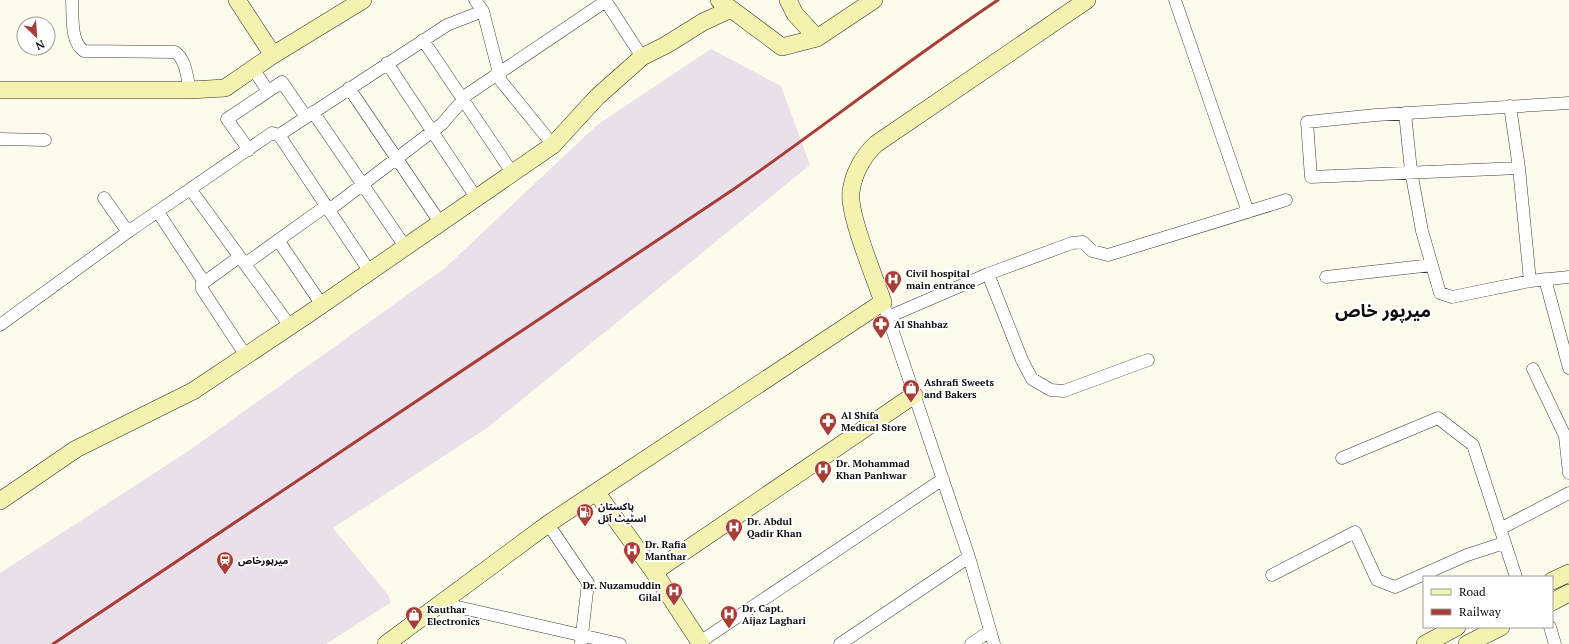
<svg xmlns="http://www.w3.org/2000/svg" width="1569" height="644" font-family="'PT Serif','Noto Sans Arabic',serif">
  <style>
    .industrial { fill: #e9e0e9 }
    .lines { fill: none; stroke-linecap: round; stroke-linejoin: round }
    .street-casing { stroke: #3e3e3e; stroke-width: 13 }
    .secondary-casing { stroke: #2d2d2d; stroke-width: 18 }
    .street { stroke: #fff; stroke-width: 12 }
    .secondary { stroke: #f4f2af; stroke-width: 17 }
    .rail { stroke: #a83c37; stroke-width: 3 }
    .labels { text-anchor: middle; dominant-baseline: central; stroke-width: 4; stroke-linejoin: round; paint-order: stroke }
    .poi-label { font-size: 10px; font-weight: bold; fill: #0b0b0b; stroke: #fff; text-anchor: start }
    .town-label { font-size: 18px; font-weight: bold; fill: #0b0b0b; stroke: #fff }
  </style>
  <rect width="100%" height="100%" fill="#fcfbec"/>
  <!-- industrial -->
  <path class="industrial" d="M711,49L781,86L810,165L487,428L333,528L389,596L390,603L326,644H0V573L187,452L445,268L597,125Z"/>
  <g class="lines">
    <!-- street casing -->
    <g class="street-casing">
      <path id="street" d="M72,0C73,15 70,42 84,51L175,52C186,59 187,78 190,90
        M475,0L483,11L501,81L553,145
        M605,0L642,57
        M1175,0L1248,212
        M423,40L513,174
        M387,63L477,199
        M253,69L268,91
        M349,88L441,224
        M1510,106L1519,168L1530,281
        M313,112L406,248
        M1405,113L1411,171L1422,231L1440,293L1452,297L1530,281L1569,277
        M279,135L370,272
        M0,139L45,140
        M249,150L227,119L282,82L306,117
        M1519,168L1311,177L1307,122L1376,115L1569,103
        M191,190L290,326
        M104,198L128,232
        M329,210L442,124L468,94L606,1
        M158,212L202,279V289L246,356
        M278,240L322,305
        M245,264L326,206
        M988,274L1022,360L1032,379L1051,390L1064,391L1148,360
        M1326,277L1432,265
        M1545,279L1569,368
        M202,284L239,257
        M886,311L969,557L994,644
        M888,317L988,274L1072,243L1083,242L1092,251L1108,255L1286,200
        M0,325L132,229L272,133L279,135L447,25L483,11
        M1533,369L1565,436L1569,473
        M1342,458L1438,418L1473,445L1516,577
        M548,524L588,583L581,643
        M1500,529L1569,493
        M1272,575L1355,532L1377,580L1395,587L1467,555L1504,543
        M440,603L620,644
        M1550,627L1555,644
        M700,642L943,479
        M840,644L969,557
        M971,644L990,631"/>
    </g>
    <!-- secondary casing -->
    <g class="secondary-casing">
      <path id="secondary" d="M237,0L273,55L363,0
        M719,0L782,47L817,38L874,0
        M788,0L795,14L817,38
        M0,90H190L225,88L273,55
        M0,501L76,449L193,391L307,315L553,145L597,97L642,57L666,45L703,22L731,9
        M654,572L914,395
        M1552,581L1569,573
        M1552,602L1569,593
        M386,644L548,524L596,492
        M701,644L654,572L596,492L883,302C875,278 848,214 851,192C853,174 863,156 876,144L1087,0
        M1425,644L1457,627
        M1467,644L1501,627"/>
    </g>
    <!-- street -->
    <use href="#street" class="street"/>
    <!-- secondary -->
    <use href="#secondary" class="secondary"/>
    <!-- rail -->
    <path class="rail" d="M53,644L734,189C823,127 908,60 998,0"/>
  </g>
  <!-- icons -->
  <defs>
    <g id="hospital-pin" transform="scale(0.9)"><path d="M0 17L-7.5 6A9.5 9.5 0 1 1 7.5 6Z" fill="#a83c37" stroke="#fff"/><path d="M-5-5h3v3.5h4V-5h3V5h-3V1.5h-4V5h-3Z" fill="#fff"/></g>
    <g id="pharmacy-pin" transform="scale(0.9)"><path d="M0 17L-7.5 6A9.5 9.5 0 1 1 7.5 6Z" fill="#a83c37" stroke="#fff"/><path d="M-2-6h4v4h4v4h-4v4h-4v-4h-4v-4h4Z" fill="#fff"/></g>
    <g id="shop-pin" transform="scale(0.9)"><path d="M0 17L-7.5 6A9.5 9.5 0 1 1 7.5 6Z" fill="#a83c37" stroke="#fff"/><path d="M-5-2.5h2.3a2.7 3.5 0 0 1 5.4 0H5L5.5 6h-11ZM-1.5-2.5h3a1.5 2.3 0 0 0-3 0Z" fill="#fff"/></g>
    <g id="fuel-pin" transform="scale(0.9)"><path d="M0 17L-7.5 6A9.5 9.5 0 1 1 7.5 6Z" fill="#a83c37" stroke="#fff"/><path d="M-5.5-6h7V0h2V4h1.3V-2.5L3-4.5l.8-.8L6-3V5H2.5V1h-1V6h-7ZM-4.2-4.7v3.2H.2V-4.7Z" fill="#fff"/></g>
    <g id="station-pin" transform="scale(0.9)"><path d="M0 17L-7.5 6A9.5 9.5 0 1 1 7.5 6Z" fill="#a83c37" stroke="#fff"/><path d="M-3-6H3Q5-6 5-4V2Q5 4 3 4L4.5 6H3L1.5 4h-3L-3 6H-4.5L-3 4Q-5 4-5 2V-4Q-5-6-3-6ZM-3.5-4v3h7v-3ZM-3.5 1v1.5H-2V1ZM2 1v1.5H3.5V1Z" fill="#fff"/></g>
  </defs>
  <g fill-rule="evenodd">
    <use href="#hospital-pin" x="893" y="279"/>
    <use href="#pharmacy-pin" x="881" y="324"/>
    <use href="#shop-pin" x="911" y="388"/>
    <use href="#pharmacy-pin" x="828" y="421"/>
    <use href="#hospital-pin" x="823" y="469"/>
    <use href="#fuel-pin" x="585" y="512"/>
    <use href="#hospital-pin" x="734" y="527"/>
    <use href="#hospital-pin" x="632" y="550"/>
    <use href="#station-pin" x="225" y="560"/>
    <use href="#hospital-pin" x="674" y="591"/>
    <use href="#hospital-pin" x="729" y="614"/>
    <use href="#shop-pin" x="414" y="615"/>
  </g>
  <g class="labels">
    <!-- poi labels -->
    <g class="poi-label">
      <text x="906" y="273">Civil hospital<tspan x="906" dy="12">main entrance</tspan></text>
      <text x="894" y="324">Al Shahbaz</text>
      <text x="924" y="382">Ashrafi Sweets<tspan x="924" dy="12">and Bakers</tspan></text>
      <text x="841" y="415">Al Shifa<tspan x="841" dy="12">Medical Store</tspan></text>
      <text x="836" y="463">Dr. Mohammad<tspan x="836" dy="12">Khan Panhwar</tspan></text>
      <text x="598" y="506">پاکستان<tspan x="598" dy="12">اسٹیٹ آئل</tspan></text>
      <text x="747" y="521">Dr. Abdul<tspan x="747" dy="12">Qadir Khan</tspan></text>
      <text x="645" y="544">Dr. Rafia<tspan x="645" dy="12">Manthar</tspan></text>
      <text x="238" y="560">ميرپورخاص</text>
      <text x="661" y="585" text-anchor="end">Dr. Nuzamuddin<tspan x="661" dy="12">Gilal</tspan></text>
      <text x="742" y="608">Dr. Capt.<tspan x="742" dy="12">Aijaz Laghari</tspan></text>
      <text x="427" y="609">Kauthar<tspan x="427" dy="12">Electronics</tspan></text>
    </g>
    <!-- town labels -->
    <g class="town-label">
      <text x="1383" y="310">میرپور خاص</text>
    </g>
  </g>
  <!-- legend -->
  <rect x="1423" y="576" width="130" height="52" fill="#ffffff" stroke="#9d9d9d"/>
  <rect x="1431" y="589" width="20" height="6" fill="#f4f2af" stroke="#9d9d9d"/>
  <text x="1459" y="596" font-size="12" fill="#0b0b0b">Road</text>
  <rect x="1431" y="609" width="20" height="6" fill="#a83c37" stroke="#9d9d9d"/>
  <text x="1459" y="616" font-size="12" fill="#0b0b0b">Railway</text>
  <!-- north arrow -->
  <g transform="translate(36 36) rotate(155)"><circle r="19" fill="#ffffff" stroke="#9d9d9d"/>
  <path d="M0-3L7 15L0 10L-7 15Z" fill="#a83c37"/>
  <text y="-6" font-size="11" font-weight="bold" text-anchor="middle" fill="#0b0b0b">N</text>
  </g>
</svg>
